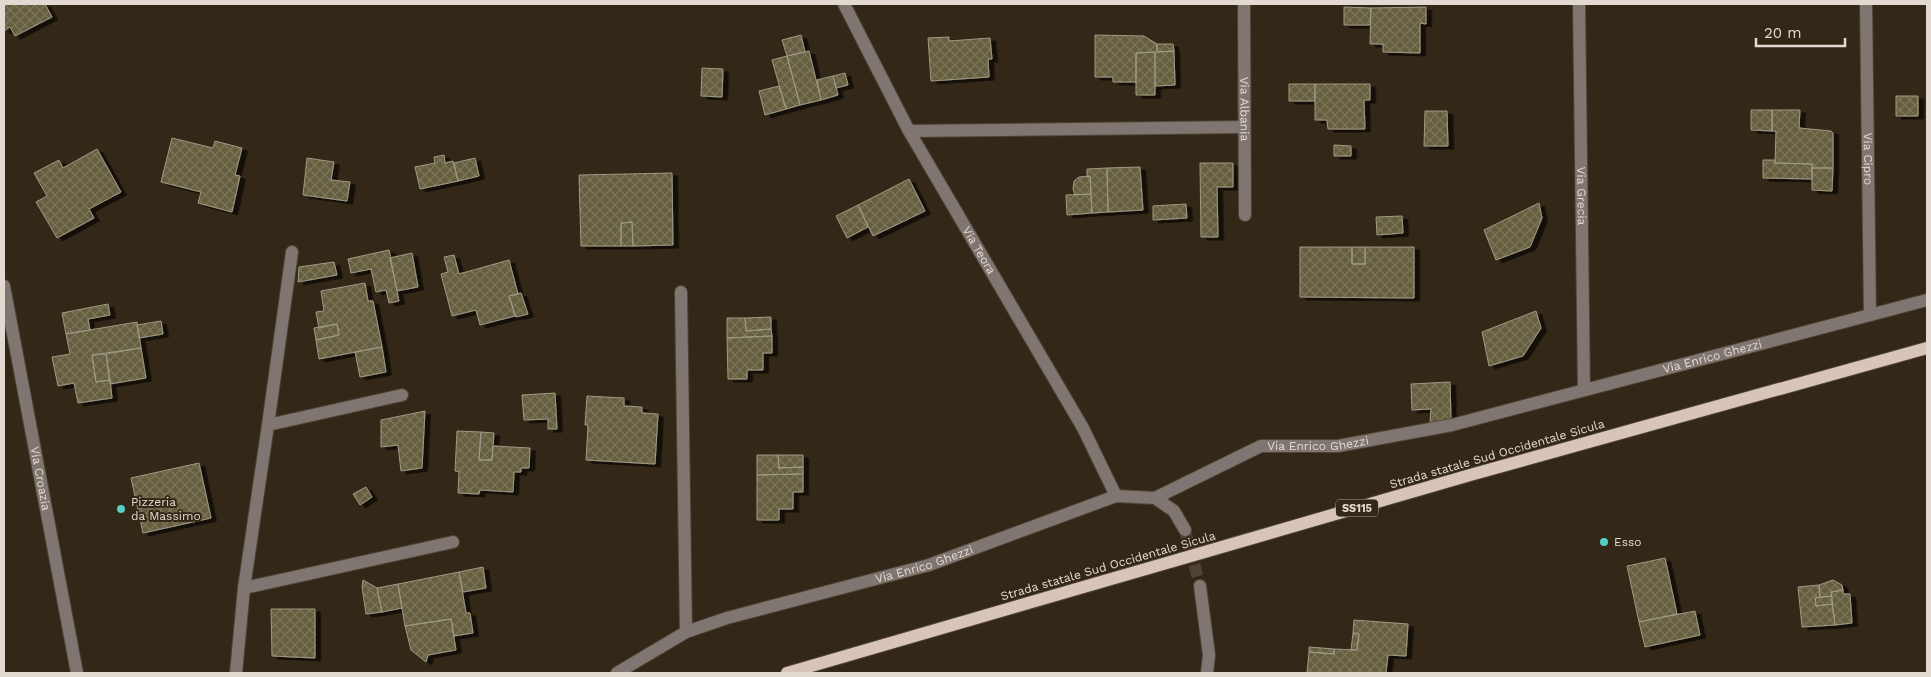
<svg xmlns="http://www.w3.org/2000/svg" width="1931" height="677" font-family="'Work Sans',sans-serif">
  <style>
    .building { fill: url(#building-cross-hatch); stroke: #9f9a85; filter: url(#shadow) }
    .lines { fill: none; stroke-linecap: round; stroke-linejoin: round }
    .minor-tunnel { stroke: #4d4233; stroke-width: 12; stroke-dasharray: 12 6; stroke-linecap: butt }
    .minor-casing { stroke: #4f4435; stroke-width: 14 }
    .major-casing { stroke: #4f4435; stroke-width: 14 }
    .minor { stroke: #807671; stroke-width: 12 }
    .major { stroke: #d8c4b9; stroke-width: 12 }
    .poi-dot { fill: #55cec5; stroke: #332717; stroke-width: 2 }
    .labels { text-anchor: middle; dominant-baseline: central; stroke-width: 4; stroke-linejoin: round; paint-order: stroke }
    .shield { fill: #332717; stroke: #aea498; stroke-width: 1 }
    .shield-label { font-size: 11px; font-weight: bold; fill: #e2dad0 }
    .street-label { font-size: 12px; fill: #e2dad0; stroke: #332717 }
    .poi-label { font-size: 12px; fill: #e2dad0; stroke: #332717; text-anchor: start }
  </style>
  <defs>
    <pattern id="building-cross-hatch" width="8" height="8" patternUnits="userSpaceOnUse" patternTransform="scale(1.25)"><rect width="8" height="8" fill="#655e40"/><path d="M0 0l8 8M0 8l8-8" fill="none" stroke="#7b745b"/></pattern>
    <filter id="shadow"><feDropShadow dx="5.5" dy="3" stdDeviation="0" flood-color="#0009"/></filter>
  </defs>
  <rect width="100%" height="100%" fill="#332717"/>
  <!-- building -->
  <path class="building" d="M4,4H45L52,17L15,36L10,27L4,31Z
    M1344,7L1371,8L1370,25H1344Z
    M1426,7V24L1420,23V53L1383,52V44H1370L1371,8Z
    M801,35L805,52L787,56L782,40Z
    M1095,35L1144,36L1157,44V52L1174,51L1175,85L1155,86V52L1136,53V82H1113V77H1095Z
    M949,37V41L990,38L992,59H988L989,77L931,81L928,38Z
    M1157,44H1173L1174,51L1157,52Z
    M809,51L821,100L800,105L787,56Z
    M1155,52V95H1136V53Z
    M787,56L800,105L786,109L772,60Z
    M702,68L723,69L722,97L701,96Z
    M845,73L848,85L836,88L833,76Z
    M833,76L838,95L821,100L817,80Z
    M1289,84H1315V101H1289Z
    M1315,84H1370V100H1364L1365,129H1328L1327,120H1315Z
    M779,86L786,109L765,115L759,91Z
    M1896,96H1918V116H1896Z
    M1751,110H1772V131L1751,130Z
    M1772,110H1800L1799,128L1831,131L1833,133V168H1812V164L1775,163L1776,131H1772Z
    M1425,111H1447L1448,146H1424Z
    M172,138L213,148L215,141L242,148L235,175L240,176L232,212L198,203L201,192L161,182Z
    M1334,145L1351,146V156H1334Z
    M97,149L121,192L89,209L94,218L57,238L36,202L47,196L34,173L59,160L63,168Z
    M444,155L445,163L453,161L458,181L420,189L415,167L435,163L434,157Z
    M307,158L334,162L331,180L350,182L347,201L303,195Z
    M475,158L479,176L458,181L454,163Z
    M1763,160H1775V163L1812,164V179L1763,178Z
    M1200,163H1233V187H1217L1218,237H1201Z
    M1140,167L1143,210L1108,212L1107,168Z
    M1107,168L1108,212L1092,213L1090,176L1087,177V169Z
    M1812,168H1833L1832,191L1812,190Z
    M672,173L673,245L633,246L632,222L621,223V246H581L579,175Z
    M1090,176L1091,194L1075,195L1073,189L1074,181L1079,177Z
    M909,179L925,211L873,236L858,205Z
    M1091,194L1092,213L1067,215L1066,195Z
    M1539,203L1542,218L1530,247L1496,260L1484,230Z
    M1186,204L1187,218L1153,220V206Z
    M858,205L868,227L847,238L836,216Z
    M1402,216L1403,233L1377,235L1376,217Z
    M632,222L633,246H621V223Z
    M1300,247H1352V264H1365V247H1414V298L1300,297Z
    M1352,247H1365V264H1352Z
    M389,250L399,301L389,303L386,290L376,292L371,269L351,273L348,259Z
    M412,253L418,287L397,291L390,258Z
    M454,255L459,274L509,260L518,294L509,296L515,316L480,325L476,310L452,316L441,274L448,272L444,257Z
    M334,262L337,275L298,282L299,267Z
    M365,283L368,301H373L382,347L319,359L316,340L339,335L337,324L319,328L316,312L324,311L321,291Z
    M521,293L528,314L516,317L509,296Z
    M108,304L110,315L88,319L90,330L66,334L62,313Z
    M1536,311L1541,328L1523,356L1489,366L1482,332Z
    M771,317V329L746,331L745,318Z
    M727,318H745L746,331L771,329L772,336L727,338Z
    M161,321L163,334L139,338L137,325Z
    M137,322L141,348L92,355L96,382L110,380L112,398L78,403L74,383L58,386L52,357L70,354L66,334Z
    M337,324L339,335L316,340L314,328Z
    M772,336V353H763V370H747V379H728L727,338Z
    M382,347L386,372L360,377L355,352Z
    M141,348L146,378L110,384L106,354Z
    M106,354L110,380L96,382L92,355Z
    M1450,382L1451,419L1430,422L1431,409L1412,410L1411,384Z
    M555,393L557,429H548V419L524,420L522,395Z
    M587,396L624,398V406L642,407V413L658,414L655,464L586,460L588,425H585Z
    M425,411L422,468L401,471L398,445L381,447V420Z
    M457,431L481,432L479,460H492L493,446L530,448L529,468H521V472H514L513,492L480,490L479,494L458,493L459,472L455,471Z
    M481,432L494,433L492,460H479Z
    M757,455H778L779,468L803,467V474L757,475Z
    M778,455H803V467L779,468Z
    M199,463L211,518L143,533L131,478Z
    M803,474V492H793V509H779V520H757V475Z
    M366,487L372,497L360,505L353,494Z
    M1665,558L1677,614L1639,622L1627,566Z
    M483,567L486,588L463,592L459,572Z
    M459,572L466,613H470L473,633L454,636L451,619L405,626L398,584Z
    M363,580L377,588L382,612L366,614L362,587Z
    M1833,580L1842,585L1843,590L1831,592L1832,596L1820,597L1819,585Z
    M398,584L402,608L382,612L377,588Z
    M1819,585L1820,597L1815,598L1816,606L1832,604L1835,625L1802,627L1798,587Z
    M1843,590V594H1850L1852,623L1835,625L1831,592Z
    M1832,596V604L1816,606L1815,598Z
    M271,609H315V658L272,656Z
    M1695,611L1700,635L1645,647L1639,622Z
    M451,619L456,650L428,655L426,662L411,650L405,626Z
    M1354,620L1408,624L1406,656L1388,655L1386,673H1307L1309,652L1334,654V649L1357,650L1359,634L1353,633Z
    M1353,633L1359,634L1357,650H1351Z
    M1309,647L1334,649V654L1309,652Z"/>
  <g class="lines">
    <!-- minor-tunnel -->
    <path class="minor-tunnel" d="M1185,530L1200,586"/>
    <!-- minor casing -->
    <g class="minor-casing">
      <g id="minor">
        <path id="s1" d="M844,4L909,131L1083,428L1116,496"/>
        <path id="s2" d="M1244,4L1245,215"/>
        <path id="s3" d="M1579,4L1584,390"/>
        <path id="s4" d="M1866,4L1870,315"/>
        <path d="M909,131L1244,127"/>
        <path id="s5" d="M4,286L77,673"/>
        <path d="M681,292L686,632"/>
        <path d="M268,425L402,395"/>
        <path d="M1155,498L1174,511L1185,530"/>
        <path d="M1200,586L1209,655L1207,673"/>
        <path d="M244,588L453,542"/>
        <path d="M236,673L244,588L268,425L292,252"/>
        <path id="s6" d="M617,673L686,632L727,618L929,565L1116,496L1155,498L1261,446H1338L1452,425L1927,300"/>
      </g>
    </g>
    <!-- major casing -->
    <g class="major-casing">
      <path id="major" d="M787,673L1470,475L1927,348"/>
    </g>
    <!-- minor -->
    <use href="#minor" class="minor"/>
    <!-- major -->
    <use href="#major" class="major"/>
  </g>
  <!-- markers -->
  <g class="poi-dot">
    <circle cx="121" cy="509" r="5"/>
    <circle cx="1604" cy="542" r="5"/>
  </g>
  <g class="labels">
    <!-- shield labels -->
    <rect class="shield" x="1336" y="499.5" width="42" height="17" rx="4"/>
    <g class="shield-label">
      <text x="1357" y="508">SS115</text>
    </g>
    <!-- street labels -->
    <g class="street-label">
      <text stroke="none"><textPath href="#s2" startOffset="105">Via Albania</textPath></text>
      <text stroke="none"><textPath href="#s4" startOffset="155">Via Cipro</textPath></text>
      <text stroke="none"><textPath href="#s3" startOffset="192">Via Grecia</textPath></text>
      <text stroke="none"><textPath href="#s1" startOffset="281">Via Teora</textPath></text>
      <text stroke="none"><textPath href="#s6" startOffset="1151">Via Enrico Ghezzi</textPath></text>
      <text stroke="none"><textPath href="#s6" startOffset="746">Via Enrico Ghezzi</textPath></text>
      <text transform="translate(1497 454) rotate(-16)">Strada statale Sud Occidentale Sicula</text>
      <text stroke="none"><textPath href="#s5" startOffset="196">Via Croazia</textPath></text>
      <text stroke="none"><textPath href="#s6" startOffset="328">Via Enrico Ghezzi</textPath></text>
      <text transform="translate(1108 566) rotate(-16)">Strada statale Sud Occidentale Sicula</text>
    </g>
    <!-- poi labels -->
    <g class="poi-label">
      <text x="131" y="502">Pizzeria<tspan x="131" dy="14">da Massimo</tspan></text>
      <text x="1614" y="542">Esso</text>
    </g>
  </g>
  <!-- border -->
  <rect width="1931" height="677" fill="none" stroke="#e2dad0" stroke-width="10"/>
  <!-- scale -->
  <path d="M1756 38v8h89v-8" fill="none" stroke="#e2dad0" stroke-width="2.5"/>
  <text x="1764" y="38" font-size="15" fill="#e2dad0" stroke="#332717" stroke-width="4" paint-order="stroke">20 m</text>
</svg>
